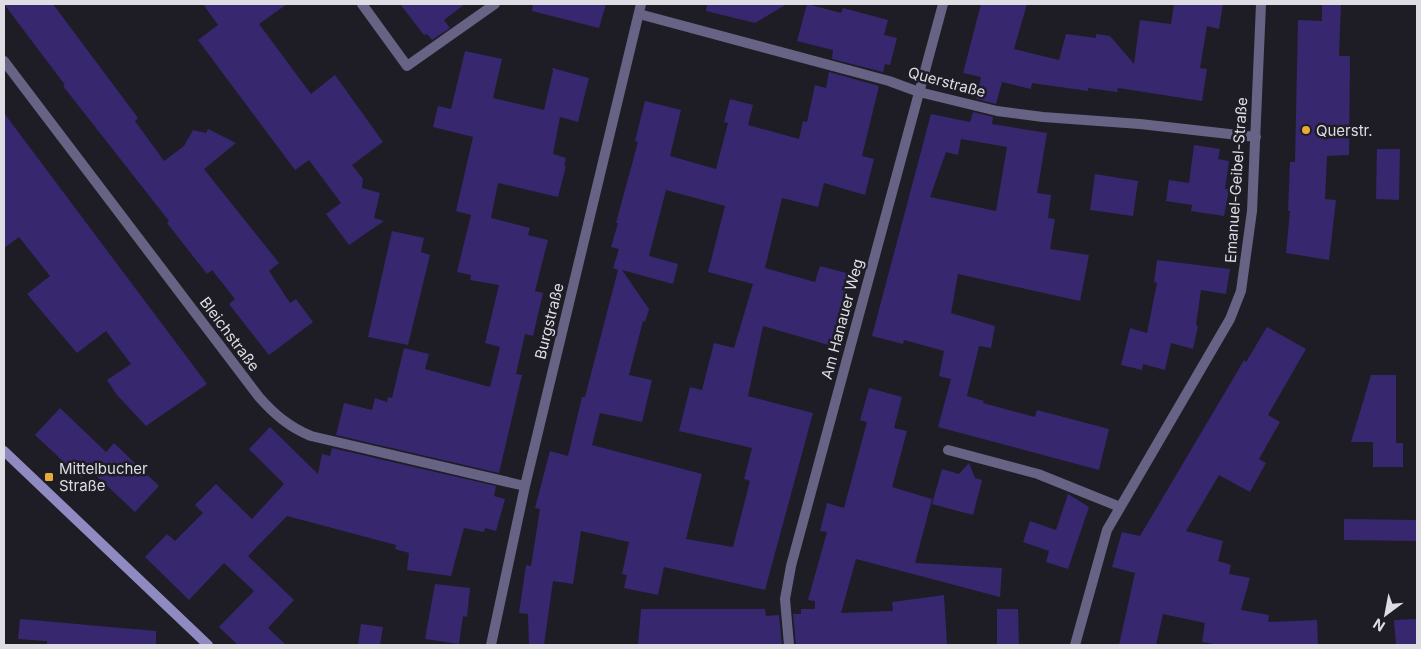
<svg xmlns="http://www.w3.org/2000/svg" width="1421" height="649" font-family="Inter,sans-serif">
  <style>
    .building { fill: #37276f; fill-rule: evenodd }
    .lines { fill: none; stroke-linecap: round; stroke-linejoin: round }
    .minor { stroke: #666385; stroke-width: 10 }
    .secondary { stroke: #8f8ac1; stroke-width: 10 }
    .poi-dot { fill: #e9ab37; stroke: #1e1d26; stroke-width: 2 }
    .labels { text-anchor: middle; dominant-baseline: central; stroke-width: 5; stroke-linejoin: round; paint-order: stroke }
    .street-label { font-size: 15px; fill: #dddde3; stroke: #1e1d26 }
    .poi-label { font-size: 15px; fill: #dddde3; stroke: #1e1d26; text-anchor: start }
  </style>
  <rect width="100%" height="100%" fill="#1e1d26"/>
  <!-- building -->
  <path class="building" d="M4,4H53L138,118L135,121L164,161L184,146L193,130L206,133L208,129L236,143L204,169L279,263L269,271L290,303L296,299L313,322L269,355L229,304L235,299L212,270L207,274L167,223L169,221L63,86L65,85Z
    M203,4H287L259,24L311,94L335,75L383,142L352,165L363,179L362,188L380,193L374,218L384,221L349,245L326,214L341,203L309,160L295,170L198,40L218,25Z
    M400,4H465L444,20L450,28L432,40L427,34L424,35Z
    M533,4H606L599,28L532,11Z
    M707,4H787L755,23L706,11Z
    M807,4L841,13L843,8L888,20L884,35L897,38L890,65L885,64L883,72L832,59L833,50L797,41Z
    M981,4H1027L1014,49L1059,60L1066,34L1096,38V34L1110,36L1134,64L1140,20L1171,24L1174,4H1223L1219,29L1207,26L1200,68L1207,69L1202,101L1118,88L1117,92L1088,88V91L1032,83L1031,89L1002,82L996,104L976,99L981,77L963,73Z
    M1322,4H1341L1339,56H1350L1349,155L1327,156L1325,199L1336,200L1329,260L1286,253L1290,211H1288L1290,162H1295L1298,20L1322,21Z
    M465,51L502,59L493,98L544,110L553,71L552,68L589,78L578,122L560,117L553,154L566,158L564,166H566L558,197L498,183L491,218L530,228L528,235L548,240L535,291L543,293L533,336L525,334L516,374L522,375L499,473L336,435L344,403L372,410L375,398L387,402L388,397L392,398L404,348L429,354L425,369L490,387L500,347L485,343L499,285L470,280L471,275L457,272L471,215L456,211L473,137L433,127L438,106L451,109Z
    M829,72L879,86L862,156L874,159L865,195L824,183L818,207L782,198L765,268L815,282L820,266L850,274L832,346L763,326L748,396L813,413L765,590L664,567L658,595L624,588L627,575L622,574L629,542L581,531L573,584L553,581L544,645H529L528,614L519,613L526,565L531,566L540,509L535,508L550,451L568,456L582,397H585L618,270L613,268L619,249L611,247L618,223H616L638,142L635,141L645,101L681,110L670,156L716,169L728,123L724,122L730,99L753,105L748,125L799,139L803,121L807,122L815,85L826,88ZM666,190L725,206L708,272L753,284L734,348L714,343L702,390L690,387L679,431L752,448L744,479L750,481L733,547L686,539L702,474L592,445L600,413L642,422L652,380L629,375L643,321L645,322L649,309L622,270L673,284L678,264L649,256Z
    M973,112L993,117L992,124L1047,133L1037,193L1051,195L1048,218L1055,219L1050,249L1089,255L1080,301L958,274L951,313L995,326L991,348L979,346L967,396L984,401L983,403L1035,417L1037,410L1109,429L1099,470L938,427L951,379L939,376L944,351L904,340L903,344L872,336L931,114L970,122ZM961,139L1007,147L996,211L930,197L946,152L958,155Z
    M4,113L207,384L146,426L117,395L107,380L131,364L106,331L77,353L27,294L50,276L19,237L4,248Z
    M1194,145L1220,149L1218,159L1229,161L1225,189H1229L1224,216L1191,211L1192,205L1166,201L1169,180L1189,183Z
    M1377,149H1400L1399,200L1376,199Z
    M1095,174L1138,181L1133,216L1090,210Z
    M392,231L424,238L421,252L430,255L408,345L368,337Z
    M1157,260L1230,269L1226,294L1201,290L1196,325L1198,326L1193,349L1171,343L1165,370L1143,364L1142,370L1121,365L1130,328L1147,333L1157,283L1154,282Z
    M1267,327L1306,349L1268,415L1280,422L1259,459L1266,463L1250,492L1219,475L1186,531L1223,541L1218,561L1231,565L1229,574L1250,578L1241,610L1269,615L1268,622L1317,620L1318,645H1219L1202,642L1205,623L1163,614L1156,645H1119L1135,573L1112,567L1122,532L1140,536L1233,379L1244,360L1246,362Z
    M1371,375H1396V443H1403V467H1373V442H1351Z
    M869,388L902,397L894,428L907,431L892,487L932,499L915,563L1002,568L1000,597L856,559L841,613L893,611L892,602L944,595L947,645H796L793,614H801V609H815V601L808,600L827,532L820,531L827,503L844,508L867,422L860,420Z
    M60,408L106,452L114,443L159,486L135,512L89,469L81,478L35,435Z
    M270,427L318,474L322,454L330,456L332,448L496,486L494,496L505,499L496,531L485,528L484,532L464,528L451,576L407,570L409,553L395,549L396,545L287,516L248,556L294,600L268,628L286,645H238L219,627L254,591L224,563L189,600L145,557L167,534L175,541L203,513L195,505L216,484L252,519L284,484L249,449Z
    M969,463L975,478L982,480L973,515L932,504L942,469L959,474Z
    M1068,494L1089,507L1068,569L1046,562L1049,551L1023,542L1030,521L1056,530Z
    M1344,519L1417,520V541L1344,540Z
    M435,584L470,588L467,617L463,616L459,644L425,639Z
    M641,609H765L766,616L779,615L782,645H638Z
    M997,609H1018L1019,645H997Z
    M20,619L156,631V645H47V641L18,639Z
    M1417,619V645H1396L1394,620Z
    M361,624L383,627L380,645H358Z"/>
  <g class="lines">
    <!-- minor -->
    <path class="minor" d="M362,4L407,66L495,4
      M639,14L889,81L919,92L997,111L1043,117L1140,124L1256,137
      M4,61L259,397C274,414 289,427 311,436L525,486
      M948,450L1038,474L1120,507
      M491,645L525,486L641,4
      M789,645L785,599L791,566L943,4
      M1075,645L1107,530L1230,319L1241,291L1252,211L1261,4"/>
    <!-- secondary -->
    <path class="secondary" d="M4,451L208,645"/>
  </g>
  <!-- markers -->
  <g class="poi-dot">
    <circle cx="1306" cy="130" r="5"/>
    <rect x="44" y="472" width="10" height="10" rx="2.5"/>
  </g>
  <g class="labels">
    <!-- street labels -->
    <g class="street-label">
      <text transform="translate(947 82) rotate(15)">Querstraße</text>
      <text transform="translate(1236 180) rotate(-86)">Emanuel-Geibel-Straße</text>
      <text transform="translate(842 319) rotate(-75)">Am Hanauer Weg</text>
      <text transform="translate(549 321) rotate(-76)">Burgstraße</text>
      <text transform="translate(230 334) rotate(53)">Bleichstraße</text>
    </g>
    <!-- poi labels -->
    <g class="poi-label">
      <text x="1316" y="130">Querstr.</text>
      <text x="59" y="468">Mittelbucher<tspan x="59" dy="17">Straße</tspan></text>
    </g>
  </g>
  <!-- border -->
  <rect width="1421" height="649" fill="none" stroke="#dddde3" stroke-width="10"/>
  <!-- north arrow -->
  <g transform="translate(1386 614) rotate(212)" stroke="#1e1d26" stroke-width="4" paint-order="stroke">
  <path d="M0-4L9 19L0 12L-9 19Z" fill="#dddde3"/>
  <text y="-8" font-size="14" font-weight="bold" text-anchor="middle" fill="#dddde3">N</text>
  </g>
</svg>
